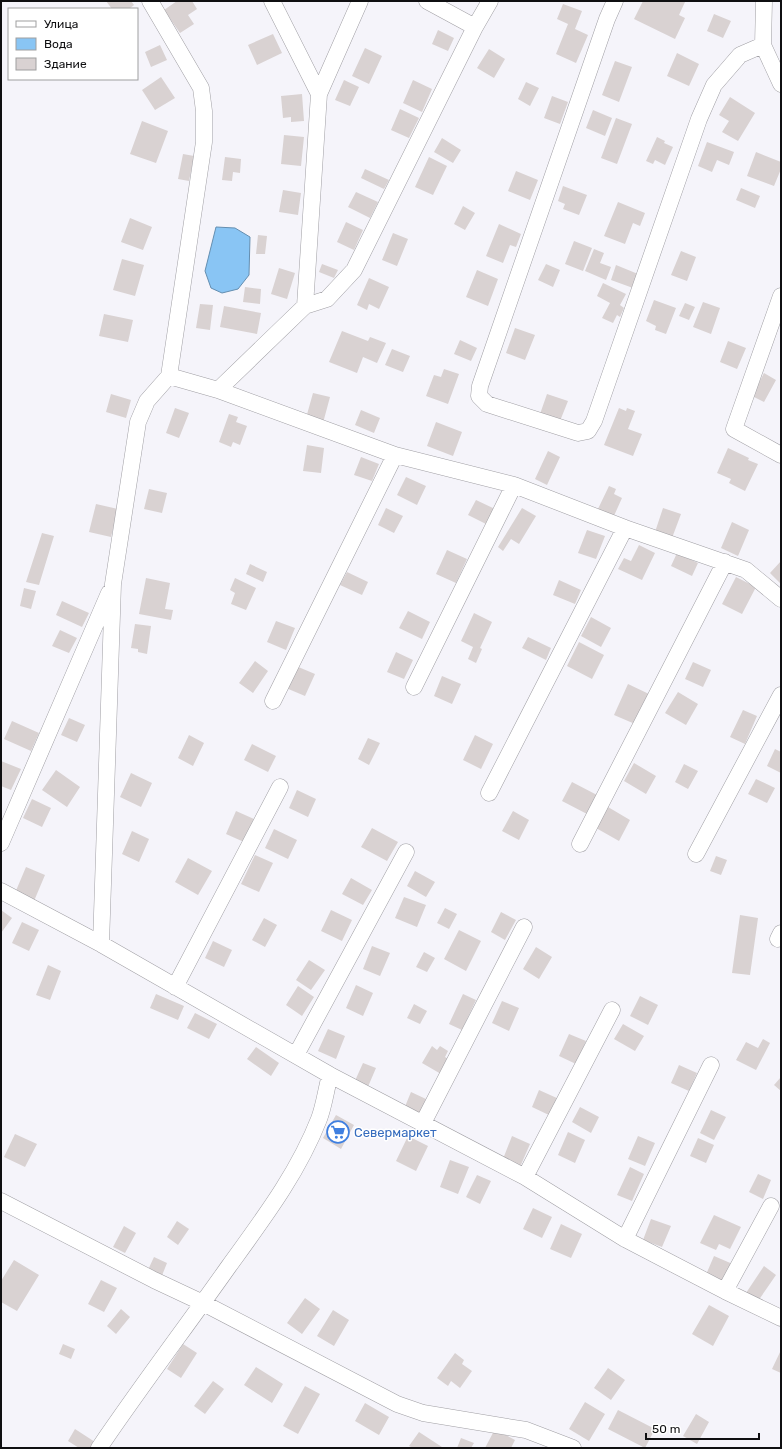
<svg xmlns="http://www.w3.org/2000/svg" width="782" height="1449" font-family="Rubik,sans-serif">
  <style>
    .water { fill: #89c5f4; stroke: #648eb0 }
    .building { fill: #d9d2d2 }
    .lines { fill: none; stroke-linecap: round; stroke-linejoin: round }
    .street-casing { stroke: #a09fa4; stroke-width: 17 }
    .street { stroke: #fff; stroke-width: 16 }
    .labels { text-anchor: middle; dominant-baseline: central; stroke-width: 3; stroke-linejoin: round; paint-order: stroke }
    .shop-label { font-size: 13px; fill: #366cbe; stroke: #fff; text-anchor: start }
  </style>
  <rect width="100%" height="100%" fill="#f5f4fa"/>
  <!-- water -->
  <path class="water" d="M216,227L235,228L250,237L249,275L238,289L222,293L211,288L205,271Z"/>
  <!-- building -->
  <path class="building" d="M106,1H131L134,5L129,9H112Z
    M177,1H192L197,9L188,15L194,24L180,33L164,10Z
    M643,1H683L685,2L679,15L685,18L675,39L634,19Z
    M563,4L582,11L575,29L588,35L576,63L556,54L568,24L557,19Z
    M714,14L731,21L723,38L707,31Z
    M438,30L454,38L448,51L432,44Z
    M273,34L282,53L257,65L248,45Z
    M160,45L167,60L151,67L145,52Z
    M365,48L382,56L369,84L352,76Z
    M489,49L505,59L494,78L477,68Z
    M677,53L699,64L689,86L667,76Z
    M615,61L632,67L619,102L602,95Z
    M161,77L175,98L155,110L142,90Z
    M344,80L359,87L350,106L335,100Z
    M413,80L432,89L422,112L403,103Z
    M526,82L539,88L530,106L518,99Z
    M302,94L304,121L291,122V117L283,118L281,96Z
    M552,96L568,102L560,124L544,118Z
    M730,97L755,113L738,141L722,132L729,121L719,115Z
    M400,109L419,118L409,138L391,130Z
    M593,110L612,118L605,136L586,128Z
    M616,118L632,124L617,164L601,158Z
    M142,121L168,131L156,163L130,154Z
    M284,135L304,137L301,166L281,164Z
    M657,137L665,141L664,143L673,147L665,165L655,160L653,164L646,161Z
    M442,138L461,150L453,163L434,152Z
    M707,142L734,152L729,165L717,160L712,172L698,166Z
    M756,152L781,162V169L774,186L747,176Z
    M183,154L194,156L189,181L178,179Z
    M225,157L241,159L240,173L233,172L232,181L222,180Z
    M429,157L447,166L433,195L415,187Z
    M365,169L389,180L384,189L361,178Z
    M516,171L538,180L530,200L508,191Z
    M563,186L587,195L579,215L563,209L565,204L558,201Z
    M741,188L760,196L755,208L736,200Z
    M283,190L301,193L298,215L279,212Z
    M356,192L378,202L370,218L348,207Z
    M618,202L645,213L640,226L633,223L625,244L604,236Z
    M463,206L475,213L465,230L454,224Z
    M130,218L152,227L143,250L121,242Z
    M346,222L363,230L354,250L337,242Z
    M499,224L521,234L516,247L510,245L503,263L486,256Z
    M393,233L408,239L397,266L382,260Z
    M258,235L267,236L265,254H256Z
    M574,241L592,248L583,271L565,264Z
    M594,249L604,253L600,263L611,267L606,280L585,271Z
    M681,251L696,257L687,281L671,275Z
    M122,259L144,265L135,296L113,290Z
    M322,264L338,270L334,278L319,272Z
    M546,264L560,270L553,287L538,280Z
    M616,265L638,274L633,288L611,280Z
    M279,268L295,273L287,299L271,294Z
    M477,270L498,279L488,306L466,297Z
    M369,278L389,287L379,309L369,304L367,310L357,305Z
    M603,283L626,294L620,305L624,308L620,317L617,315L613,323L602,318L610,303L597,296Z
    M245,287L261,289L260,304L243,302Z
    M654,300L676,308L666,334L655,330L656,326L646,321Z
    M703,302L720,308L711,334L693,327Z
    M685,303L695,307L689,320L679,316Z
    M200,304L213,305L210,330L196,328Z
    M224,306L261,313L257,334L220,327Z
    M104,314L133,320L128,342L99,336Z
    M515,328L535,335L525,360L506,353Z
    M342,331L368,341L370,337L386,343L377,363L363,357L357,373L329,362Z
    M460,340L477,348L471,361L454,354Z
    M728,341L746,348L737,369L720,362Z
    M392,349L410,356L403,372L385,365Z
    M444,369L459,374L448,404L426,396L434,375L441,377Z
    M764,373L776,380L764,402L752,396Z
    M313,393L330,397L323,423L306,418Z
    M111,394L131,400L126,418L106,412Z
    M547,394L568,401L560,421L540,414Z
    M175,408L189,413L179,438L166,433Z
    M619,408L626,411L627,408L635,411L628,429L642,434L633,456L604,445Z
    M361,410L380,418L374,433L355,425Z
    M229,414L238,417L236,422L247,426L240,445L233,442L231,447L219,442Z
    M436,422L462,432L453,456L427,446Z
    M307,445L324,448L321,473L303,471Z
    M728,448L749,458L748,460L758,464L745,491L729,483L731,479L717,473Z
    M548,451L560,457L547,485L535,479Z
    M361,457L379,464L372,481L354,475Z
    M406,477L426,486L417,505L397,495Z
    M609,486L616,489L614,494L622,498L613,518L597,511Z
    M149,489L167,493L162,513L144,509Z
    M476,500L495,509L488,525L468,515Z
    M96,504L118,509L111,537L89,532Z
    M386,508L403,516L394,533L378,525Z
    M522,508L536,516L519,544L511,539L503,551L498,547Z
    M663,508L681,514L672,538L655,532Z
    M732,522L749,530L738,556L721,548Z
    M587,530L605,536L596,559L578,553Z
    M42,533L54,536L39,585L26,582Z
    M639,545L655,553L642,580L618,569L624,558L631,561Z
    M447,550L467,559L456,583L436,574Z
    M677,553L698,563L692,576L671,566Z
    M781,561V584L770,573Z
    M250,564L267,572L263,582L246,574Z
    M347,572L368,582L362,595L340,585Z
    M736,577L756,587L742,614L722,604Z
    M146,578L170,583L165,609L173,610L171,620L139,614Z
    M235,578L256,588L246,610L231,604L235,593L230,590Z
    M559,580L581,590L575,604L553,595Z
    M24,588L36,591L31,609L20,606Z
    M62,601L89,613L82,627L56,615Z
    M408,611L430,622L422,639L399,628Z
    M474,613L492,622L480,648L482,649L476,663L468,659L473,647L461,641Z
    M591,617L611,628L601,647L581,636Z
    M276,621L295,628L286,650L267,642Z
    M135,624L151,626L147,654L138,652V649L131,648Z
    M60,630L77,638L69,653L52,646Z
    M528,637L551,648L546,660L522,648Z
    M579,642L604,655L592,679L567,666Z
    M396,652L413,660L404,679L387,672Z
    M255,661L268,671L253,693L239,683Z
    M693,662L711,670L703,687L685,679Z
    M296,666L315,674L305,696L286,688Z
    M442,676L461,684L452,704L434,696Z
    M628,684L649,694L635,724L614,715Z
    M678,692L698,704L686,725L665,713Z
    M743,710L757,716L745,744L730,737Z
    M69,718L85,725L77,742L61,735Z
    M12,721L39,733L31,751L4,739Z
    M189,735L204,743L193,766L178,758Z
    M475,735L493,744L481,769L463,760Z
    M368,738L380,743L369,765L358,759Z
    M252,744L276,756L268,772L244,760Z
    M775,749L781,752V773L767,766Z
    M1,761L21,769L11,790L1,786Z
    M634,763L656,776L646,794L624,781Z
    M684,764L698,771L688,789L675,782Z
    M56,770L80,787L67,807L42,790Z
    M131,773L152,783L141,807L120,797Z
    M756,779L775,788L767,803L748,794Z
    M572,782L597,795L587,814L562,801Z
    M297,790L316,799L308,817L289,808Z
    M32,799L51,808L42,827L23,818Z
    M608,807L630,820L619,841L596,828Z
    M236,811L254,819L244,842L226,834Z
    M513,811L529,820L519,840L502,831Z
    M372,828L398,842L387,861L361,847Z
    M274,829L297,840L288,859L265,848Z
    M132,831L149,839L139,862L122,854Z
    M255,855L273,863L259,892L241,884Z
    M716,856L727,860L721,875L710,871Z
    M188,858L212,871L198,895L175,882Z
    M26,867L45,875L34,901L15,893Z
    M415,871L435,882L426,897L407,886Z
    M351,878L372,890L363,905L342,894Z
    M404,897L426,905L417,927L395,918Z
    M445,908L457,914L449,929L437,923Z
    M1,910L12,918L1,933Z
    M331,910L352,920L342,941L321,931Z
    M501,912L516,920L505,940L491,932Z
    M740,915L758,918L750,975L732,973Z
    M264,918L277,925L265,947L252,940Z
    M22,922L39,930L29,951L12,943Z
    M459,930L481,941L466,971L444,959Z
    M213,941L232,950L224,967L205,958Z
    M372,946L390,953L380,976L363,969Z
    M536,947L552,957L539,979L523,969Z
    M424,952L435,958L427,972L416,967Z
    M309,960L325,970L311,990L296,980Z
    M48,965L61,971L50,1000L36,995Z
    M356,985L373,993L363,1016L346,1008Z
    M298,986L314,997L302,1016L286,1005Z
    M156,994L184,1006L178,1020L150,1008Z
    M463,994L476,1000L462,1030L449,1024Z
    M640,996L658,1005L648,1025L630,1016Z
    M502,1001L519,1008L509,1031L492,1023Z
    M414,1004L427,1011L420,1024L407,1018Z
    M195,1013L217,1024L209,1039L187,1028Z
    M623,1024L644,1036L635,1051L614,1039Z
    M328,1029L345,1036L336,1059L318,1051Z
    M569,1034L586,1041L576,1064L559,1056Z
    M763,1039L770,1043L756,1070L736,1060L746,1042L758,1048Z
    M432,1046L437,1050L440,1046L448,1051L445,1057L450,1060L441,1074L422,1063Z
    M256,1047L279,1063L271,1076L247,1059Z
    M363,1063L376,1068L367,1089L354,1083Z
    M679,1065L697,1073L689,1091L671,1083Z
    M781,1077V1091L774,1085Z
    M539,1090L559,1099L551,1116L532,1107Z
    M411,1092L426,1099L418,1116L404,1109Z
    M580,1107L599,1117L591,1133L572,1122Z
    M711,1110L726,1117L714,1140L700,1133Z
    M336,1115L354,1125L341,1149L323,1138Z
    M568,1132L585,1140L575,1163L558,1155Z
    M15,1134L37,1144L25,1167L4,1157Z
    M408,1136L428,1146L416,1171L396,1161Z
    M512,1136L530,1144L520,1167L503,1159Z
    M638,1136L655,1143L645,1166L628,1159Z
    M698,1138L714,1145L706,1163L690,1156Z
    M450,1160L469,1167L458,1194L440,1187Z
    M630,1167L644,1174L632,1201L617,1195Z
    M758,1174L771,1180L763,1199L749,1192Z
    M477,1175L491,1181L480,1204L466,1197Z
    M533,1208L552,1217L542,1238L523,1229Z
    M714,1215L741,1227L730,1249L719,1244L716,1250L700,1243Z
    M651,1219L671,1226L662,1247L643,1240Z
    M177,1221L189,1229L178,1245L167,1237Z
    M561,1224L582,1234L571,1258L550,1249Z
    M124,1226L136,1233L125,1253L113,1247Z
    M714,1256L735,1265L725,1286L705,1277Z
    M154,1257L167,1263L161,1278L147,1272Z
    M14,1260L39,1275L17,1311L1,1302V1281Z
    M764,1266L776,1275L756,1304L744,1296Z
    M101,1280L117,1288L104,1312L88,1304Z
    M305,1298L320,1309L302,1334L287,1323Z
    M709,1305L729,1316L713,1346L692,1334Z
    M121,1309L130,1317L116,1334L107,1326Z
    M333,1310L349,1320L334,1346L317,1336Z
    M63,1344L75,1349L71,1359L59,1354Z
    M183,1344L197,1353L181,1378L167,1369Z
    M781,1350V1373L772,1369Z
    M455,1353L464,1360L462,1364L472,1371L460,1388L451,1381L448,1386L437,1378Z
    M256,1367L283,1384L272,1403L244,1385Z
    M608,1368L625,1380L611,1400L594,1388Z
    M213,1381L224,1389L205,1414L194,1406Z
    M305,1386L320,1394L298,1434L283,1426Z
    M585,1402L605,1414L589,1441L569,1429Z
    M365,1403L389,1417L379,1435L355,1421Z
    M618,1410L655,1429L645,1448L608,1429Z
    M696,1414L709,1422L697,1444L683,1436Z
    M75,1429L95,1442L91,1448H79L68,1441Z
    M495,1429L515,1440L511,1448H485Z
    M419,1432L442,1447L441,1448H413L409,1446Z
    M461,1438L474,1443L471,1448H457Z"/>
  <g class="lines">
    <!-- street casing -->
    <g class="street-casing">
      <path id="street" d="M272,1L319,94
        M427,1L475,27
        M615,1L607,19L480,386L479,396L487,404L578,433L588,431L594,421L699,119L714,85L740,55L763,45
        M764,1L763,45L781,84
        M781,296L734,429L781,455
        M305,306L319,94L360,1
        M169,376L218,390L395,455L514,485L625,528L746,570L781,599
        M218,390L305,306L327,299L354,270L475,27L490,1
        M414,687L514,485
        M273,701L395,455
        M489,793L625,528
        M1,843L109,593
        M580,844L725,562
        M696,854L781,695
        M1,891L101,944L330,1075L525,1177L625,1239L725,1291L781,1318
        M778,939L781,933
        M101,944L113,584L138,422L147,401L169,376L204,142V111L201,88L150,1
        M175,987L280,787
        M296,1055L406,852
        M423,1123L524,927
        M525,1177L612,1010
        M1,1201L154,1280L203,1303L397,1404L423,1413L526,1430L573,1448
        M625,1239L711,1065
        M725,1291L771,1206
        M99,1448C141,1386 186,1327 229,1266C263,1219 298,1173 319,1119C324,1106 326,1090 330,1075"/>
    </g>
    <!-- street -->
    <use href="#street" class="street"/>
  </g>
  <!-- icons -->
  <defs>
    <g id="supermarket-ring" transform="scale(1.15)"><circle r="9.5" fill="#fff" stroke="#3f7fe0" stroke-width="1.5"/><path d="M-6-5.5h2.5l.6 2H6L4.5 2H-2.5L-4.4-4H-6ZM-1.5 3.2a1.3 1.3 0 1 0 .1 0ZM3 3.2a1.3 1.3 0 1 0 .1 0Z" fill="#3f7fe0"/></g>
  </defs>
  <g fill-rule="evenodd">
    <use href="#supermarket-ring" x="338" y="1132"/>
  </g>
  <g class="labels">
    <!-- shop labels -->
    <g class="shop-label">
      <text x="354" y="1132">Севермаркет</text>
    </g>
  </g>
  <!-- border -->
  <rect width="782" height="1449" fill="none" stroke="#0f0f11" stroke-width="4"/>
  <!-- legend -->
  <rect x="8" y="8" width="130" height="72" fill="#ffffff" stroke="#9f9fa0"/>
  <rect x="16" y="21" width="20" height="6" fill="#ffffff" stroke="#9f9fa0"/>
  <text x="44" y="28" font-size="12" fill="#0f0f11">Улица</text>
  <rect x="16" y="38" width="20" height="12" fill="#89c5f4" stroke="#9f9fa0"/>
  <text x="44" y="48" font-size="12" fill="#0f0f11">Вода</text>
  <rect x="16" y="58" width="20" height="12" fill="#d9d2d2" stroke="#9f9fa0"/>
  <text x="44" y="68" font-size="12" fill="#0f0f11">Здание</text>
  <!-- scale -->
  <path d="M646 1433v6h113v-6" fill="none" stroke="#0f0f11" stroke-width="2"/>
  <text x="652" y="1433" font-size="12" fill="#0f0f11" stroke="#ffffff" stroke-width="3" paint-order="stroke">50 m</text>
</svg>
